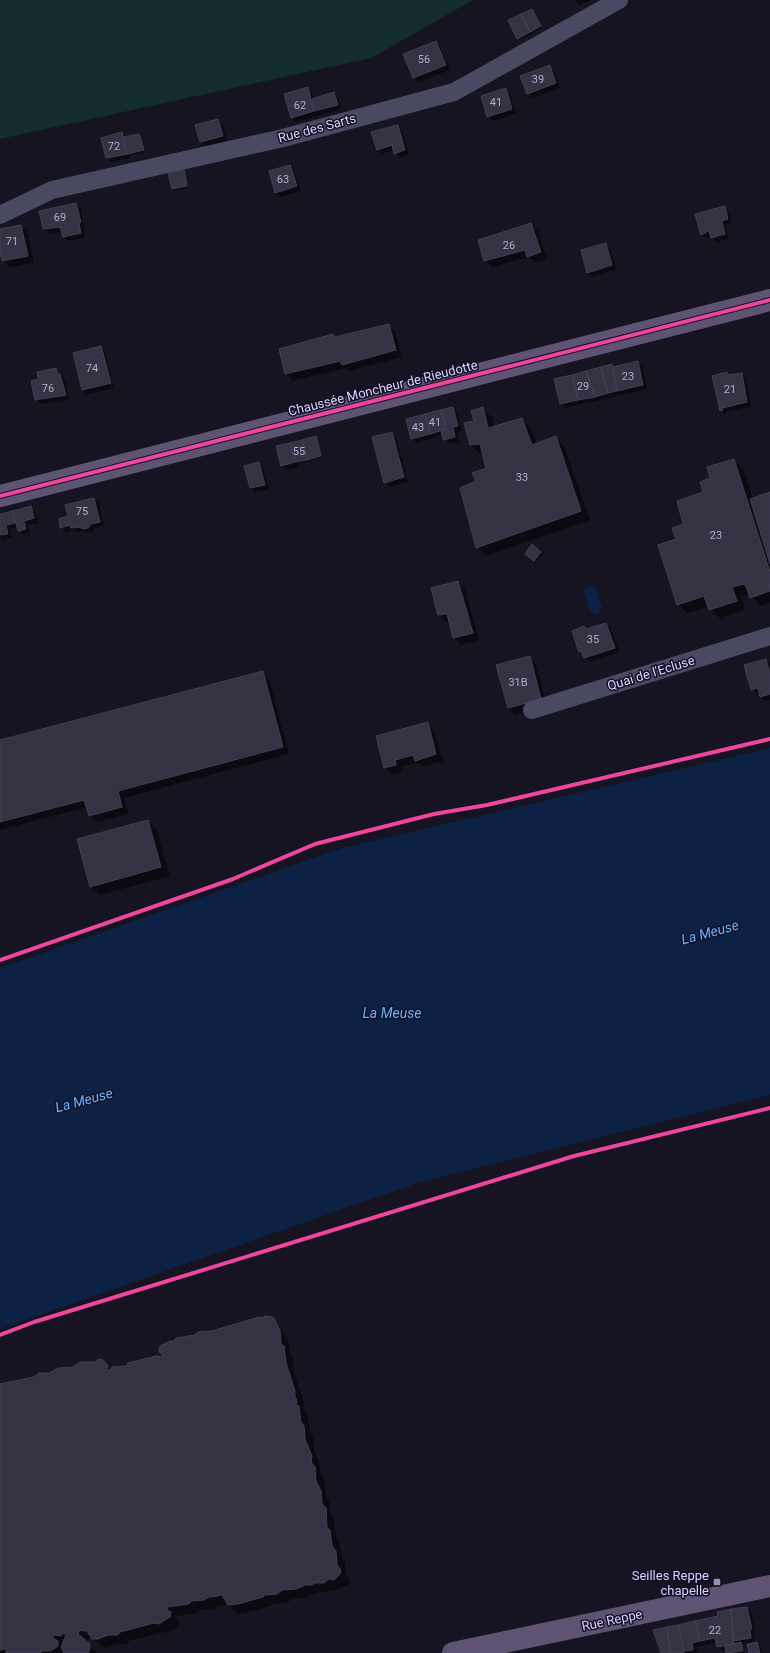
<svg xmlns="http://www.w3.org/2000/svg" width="770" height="1653" font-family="Roboto,sans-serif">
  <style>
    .green { fill: #132c2d }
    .water { fill: #0d2144 }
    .shadow { fill: #0007; fill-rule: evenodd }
    .building { fill: #343243; stroke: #433f54 }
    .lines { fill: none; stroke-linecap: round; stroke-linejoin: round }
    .minor { stroke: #4a4962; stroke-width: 18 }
    .major { stroke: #5e5373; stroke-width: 22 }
    .cycleway-casing { stroke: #130f26; stroke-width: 6 }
    .cycleway { stroke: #ed469a; stroke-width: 4 }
    .poi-dot { fill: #9591b1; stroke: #130f26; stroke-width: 1.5 }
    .labels { text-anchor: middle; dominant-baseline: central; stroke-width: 3; stroke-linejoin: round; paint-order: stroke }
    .number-label { font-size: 11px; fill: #b0acd0 }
    .street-label { font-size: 13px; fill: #d9d4ff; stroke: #130f26 }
    .poi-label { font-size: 13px; fill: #d9d4ff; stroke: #130f26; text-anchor: end }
    .water-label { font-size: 14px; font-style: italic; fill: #62b6ff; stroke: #130f26 }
  </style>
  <rect width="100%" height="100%" fill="#161421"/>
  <!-- green -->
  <path class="green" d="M0,0H473L371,58L0,139Z"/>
  <!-- water -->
  <path class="water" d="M595,586L602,608L599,609L600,612L594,614L593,612H590L583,590Z
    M770,748V1095L417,1183L0,1329V968L342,848Z"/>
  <!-- shadow -->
  <path class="shadow" d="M575,0H592L579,5Z
    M533,12L542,28L519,40L518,38Z
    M436,42L440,47L450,70L418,82L414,77Z
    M549,66L554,71L560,88L532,98L528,93Z
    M308,88L312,93L314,99L334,93L338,98L342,109L296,122L292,118Z
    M505,89L510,94L516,113L493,121L488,116Z
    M218,120L223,125L227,141L205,146L201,142Z
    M398,126L402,130L409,154L399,158L394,150L382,154L378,149Z
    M122,133L126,138L138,135L145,152L130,155L131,158L111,162L107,158ZM132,152V154L109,159V157Z
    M289,166L294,170L301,191L280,197L276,193Z
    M183,170L188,188L174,191L172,189Z
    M76,205L81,209L85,237L68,241L64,236L62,232L49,233L44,229Z
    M724,207L729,211L732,223L725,225L729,239L716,242L712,236L706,238L702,234Z
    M531,224L538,231L547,259L535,263L529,257L492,267L485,260Z
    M21,226L28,233L34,262L10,268L2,258L0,259V230Z
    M605,244L610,248L616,269L592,277L588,272Z
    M388,325L395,332L402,357L349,371L346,368L293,381L286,374L280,349Z
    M101,347L105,352L114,388L87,394L83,390Z
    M637,362L642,367L647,389L565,408L561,403L612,365L615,368Z
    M56,369L65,379L69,399L41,404L36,399L39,380Z
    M727,373L729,376L742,374L746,378L751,406L726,412L725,415L721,411Z
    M453,408L457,413L462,430L457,432L459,441L449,444L443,435L416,443L412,438Z
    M482,408L492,417L494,427L522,419L531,428L537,444L555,437L564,446L590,520L486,556L477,547V482L487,469L483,453L480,454L471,445L475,421Z
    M392,434L396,438L408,482L390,487L385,482Z
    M315,437L322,458L298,464L299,467L286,470L282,466Z
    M734,460L743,469L753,499L770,493V603L760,606L750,594L741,596L745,610L719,618L709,607L687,613L678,604L677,539L705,493L711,479Z
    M259,463L263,468L269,489L255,492L251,488Z
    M94,499L99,504L104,526L95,528L93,532L89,533L84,531L77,532L74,530L66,532L61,527L69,517Z
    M31,508L35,512L38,523L28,525L30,533L23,535L18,527L10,529L12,538L1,540L0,515Z
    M541,552L543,554L536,562L528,555Z
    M458,582L465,589L479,640L461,645L454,638L450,621L446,622L439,615L432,588Z
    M606,624L611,628L619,652L589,662L580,652Z
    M529,657L536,664L547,706L515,715L508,708Z
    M766,660L770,664V700L765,701L760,693L757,694L752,689Z
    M263,673L269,679L289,754L124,798L129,814L97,822L90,815L88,807L0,830V741Z
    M427,723L434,730L443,761L422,767L418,763L401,767L402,772L392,775L385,768L377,737Z
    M148,821L157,830L170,876L100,895L91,886Z
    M272,1318L281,1328L288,1340L290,1353L292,1356L294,1373L304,1401L303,1407L308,1417L310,1433L313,1435L314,1449L320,1466V1472L324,1477L325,1491L329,1501L330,1514L334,1518L336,1537L339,1540L341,1556L345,1561L346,1575L350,1580L349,1584L333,1591L315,1593L306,1598L292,1599L287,1603L272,1604V1606L248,1612L238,1614L227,1604V1605H219L214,1609L200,1610L198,1613L176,1616V1618L180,1622L179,1626L168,1633L164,1632L129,1641L127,1644H117L107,1648L102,1647L94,1639L89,1638L86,1643L97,1653H0V1385L102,1360L111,1370L162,1358L175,1342Z
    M747,1608L751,1612L756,1634H753L755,1643L761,1648L762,1653H750L748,1643L742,1644L744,1653H727V1650L722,1651L718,1647L717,1642L695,1647L697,1653H662L654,1631L719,1617Z"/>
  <!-- building -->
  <path class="building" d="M532,9L541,26L530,32L521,14Z
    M521,14L530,32L517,39L508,20Z
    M436,41L446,65L413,78L403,54Z
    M550,65L556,83L527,94L520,76Z
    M308,87L314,111L291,118L284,94Z
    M506,88L512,109L487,117L481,96Z
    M334,92L338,105L314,111L312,99Z
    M218,119L223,136L200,142L195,125Z
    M398,125L405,150L394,154L392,145L377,150L371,132Z
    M122,132L127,154L106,158L101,138Z
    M139,134L144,150L127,154L123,137Z
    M290,165L297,186L275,193L269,171Z
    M184,169L187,186L172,189L168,173Z
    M76,203L81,222L79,223L81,233L63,237L60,227L43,229L39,211Z
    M725,206L728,219L722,221L725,234L711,238L709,231L701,235L695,214Z
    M531,223L541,252L527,257L525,250L484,261L478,240Z
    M21,225L28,256L2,261L0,253V229Z
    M606,243L612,265L587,273L581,250Z
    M389,324L396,350L342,365L340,361L285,374L279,349L333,334L335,337Z
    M101,346L111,383L82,390L73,353Z
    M638,361L643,385L617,391L613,367Z
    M612,364L617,391L608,393L601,367Z
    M601,367L608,393L595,397L586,371Z
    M56,368L58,374H60L66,395L35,400L31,381L38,379L37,372Z
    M586,371L595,397L578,400L572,375Z
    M727,372L728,375L742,373L747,402L722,408L723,410L720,411L712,376Z
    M572,375L578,400L560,404L554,379Z
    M453,407L458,426L453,427L455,437L443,440L441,431L446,429L441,410Z
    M483,407L488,428L522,418L532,445L556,436L581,511L476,548L460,488L476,481L472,473L486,468L480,444L470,445L464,423L474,421L471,411Z
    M441,410L446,429L430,434L425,414Z
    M425,414L430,434L411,439L406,419Z
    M392,432L404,477L384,483L372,437Z
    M316,436L321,456L307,460L302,440Z
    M302,440L307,460L295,462L290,443Z
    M290,443L295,462L281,466L276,446Z
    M734,459L770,572V591L750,598L745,584L732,587L737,601L709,610L704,596L677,605L658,545L676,539L672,528L683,524L677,501L703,492L700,482L710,478L707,467Z
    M259,462L265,485L250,488L244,466Z
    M770,492V564L750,499Z
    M94,498L100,522L91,524L88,528L83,529L79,527L71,528L70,525L60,528L59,519L68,516L65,505Z
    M31,506L34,518L24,521L26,529L18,531L13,511Z
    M13,511L15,523L6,525L8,534L0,535V514Z
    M532,544L541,552L534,561L525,554Z
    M458,581L473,633L453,638L447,614L438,615L431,588Z
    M606,623L615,648L584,658L581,651L579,652L572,631L584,626L586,629Z
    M530,656L541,699L508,708L496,665Z
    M766,659L770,673V694L760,697L758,688L751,690L744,665Z
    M263,671L283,747L118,791L122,807L89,816L84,800L0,822V740Z
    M428,722L436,754L415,761L413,755L395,760L396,765L384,768L376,736Z
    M148,820L161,867L90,887L77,839Z
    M264,1316L273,1317L280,1330L281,1344L284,1346L286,1363L295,1391V1397L297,1400L296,1405L299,1406L301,1423L304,1425L305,1439L312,1456L311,1462L315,1467L316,1481L321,1491L322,1504L326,1508L327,1528L330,1530L332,1546L336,1551L337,1565L341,1570L340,1574L334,1580L329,1579L324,1583H315L312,1585H306L296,1589L282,1590L277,1594L264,1595L263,1597L238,1604L228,1605L222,1595H219L218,1596L209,1597L204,1600L191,1601L189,1604L167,1607V1610L171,1612L170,1617L159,1624L154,1623L120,1632L118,1635H108L98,1639H92L87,1631L80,1630L78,1634L90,1644L89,1652L85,1653H64L61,1648L66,1634L63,1633L61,1636L53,1635V1638L58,1641V1646L51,1651H42L40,1653H6V1649H3L0,1651V1384L34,1377L39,1373H49L59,1368L73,1367L75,1365L81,1362H96L98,1359L103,1360L108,1366L107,1369L110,1370L112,1367L126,1366L128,1363L156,1356L162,1357V1354L159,1352L160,1346L170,1341H174L176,1338L195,1335L198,1332L212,1331L259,1317L264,1318Z
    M747,1607L752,1629L750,1630L751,1638L733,1641L731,1609Z
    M731,1609L734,1644L717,1647L715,1638L700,1641L695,1621L718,1616L717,1612Z
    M695,1621L700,1641L692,1643L693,1650L684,1651L678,1625Z
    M678,1625L684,1653H670L667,1627Z
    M667,1627L670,1653H661L653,1630Z
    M741,1642L743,1651L726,1653L725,1646Z
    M757,1642L760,1653H749L747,1644Z"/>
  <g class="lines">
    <!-- minor -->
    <path class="minor" d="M0,215L52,190L283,138L454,92L619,0
      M532,710L770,636"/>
    <!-- major -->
    <path class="major" d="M0,496L770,300
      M453,1653L770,1586"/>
    <!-- cycleway casing -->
    <g class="cycleway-casing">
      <path id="cycleway" d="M0,496L770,300
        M0,960L233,879L315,844L434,814L487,805L770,739
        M0,1335L34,1322L574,1156L770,1108"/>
    </g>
    <!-- cycleway -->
    <use href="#cycleway" class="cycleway"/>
  </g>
  <!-- markers -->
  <rect class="poi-dot" x="713" y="1578" width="8" height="8" rx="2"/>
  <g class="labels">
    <!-- number labels -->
    <g class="number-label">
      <text x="424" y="59">56</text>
      <text x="538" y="79">39</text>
      <text x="496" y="102">41</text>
      <text x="300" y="105">62</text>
      <text x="114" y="146">72</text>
      <text x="283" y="179">63</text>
      <text x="60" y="217">69</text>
      <text x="12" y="241">71</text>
      <text x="509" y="245">26</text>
      <text x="92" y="368">74</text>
      <text x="628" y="376">23</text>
      <text x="583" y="386">29</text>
      <text x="48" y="388">76</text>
      <text x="730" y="389">21</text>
      <text x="435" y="422">41</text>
      <text x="418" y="427">43</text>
      <text x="299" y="451">55</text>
      <text x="522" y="477">33</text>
      <text x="82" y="511">75</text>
      <text x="716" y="535">23</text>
      <text x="593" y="639">35</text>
      <text x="518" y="682">31B</text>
      <text x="715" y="1630">22</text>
    </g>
    <!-- street labels -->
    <g class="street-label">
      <text transform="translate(317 128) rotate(-15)">Rue des Sarts</text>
      <text transform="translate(383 388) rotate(-14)">Chaussée Moncheur de Rieudotte</text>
      <text transform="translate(651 673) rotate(-17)">Quai de l'Ecluse</text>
      <text transform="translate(612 1620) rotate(-12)">Rue Reppe</text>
    </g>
    <!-- poi labels -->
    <g class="poi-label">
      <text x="709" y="1575">Seilles Reppe<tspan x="709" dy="15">chapelle</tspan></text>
    </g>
    <!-- water labels -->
    <g class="water-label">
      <text transform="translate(710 932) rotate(-15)">La Meuse</text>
      <text x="392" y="1013">La Meuse</text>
      <text transform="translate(84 1100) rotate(-15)">La Meuse</text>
    </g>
  </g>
</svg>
